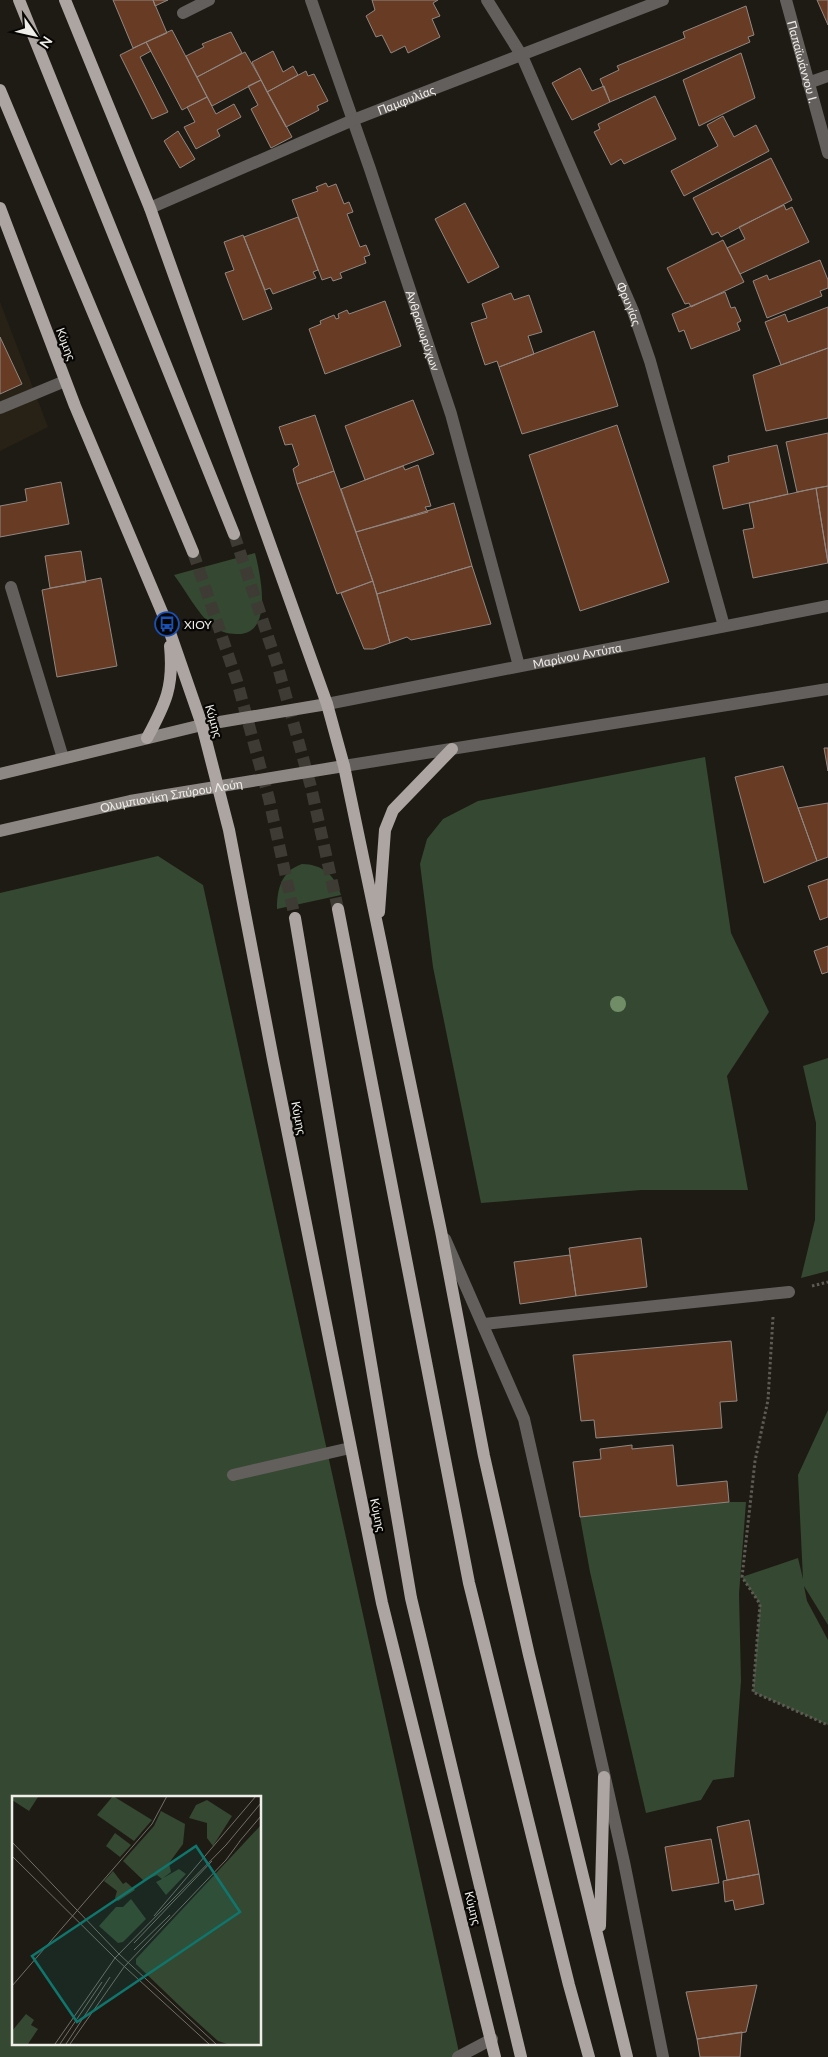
<svg xmlns="http://www.w3.org/2000/svg" width="828" height="2057" font-family="Lato,sans-serif">
  <style>
    .built { fill: #282216 }
    .green { fill: #354831; fill-rule: evenodd }
    .building { fill: #673b24; stroke: #908782 }
    .lines { fill: none; stroke-linecap: round; stroke-linejoin: round }
    .primary-tunnel { stroke: #3e3b34; stroke-width: 12; stroke-dasharray: 12 6; stroke-linecap: butt }
    .path { stroke: #5e5b54; stroke-width: 3; stroke-dasharray: 2.5 2.5; stroke-linecap: butt }
    .service { stroke: #635f5d; stroke-width: 12 }
    .pedestrian { stroke: #635f5d; stroke-width: 12 }
    .minor { stroke: #635f5d; stroke-width: 12 }
    .tertiary { stroke: #635f5d; stroke-width: 12 }
    .secondary { stroke: #8d8783; stroke-width: 12 }
    .primary { stroke: #ada5a1; stroke-width: 12 }
    .tree { fill: #718d68 }
    .labels { text-anchor: middle; dominant-baseline: central; stroke-width: 4.5; stroke-linejoin: round; paint-order: stroke }
    .street-label { font-size: 12px; fill: #f0eee9; stroke: #070604 }
    .poi-label { font-size: 12px; fill: #f0eee9; stroke: #070604; text-anchor: start }
    .inset-road { fill: none; stroke: #726f69; stroke-width: 1 }
    .view { fill: #0f766e; fill-opacity: 0.15; stroke: #0f766e; stroke-width: 2.5 }
    .inset-edge { fill: none; stroke: #f0eee9; stroke-width: 2.5 }
  </style>
  <rect width="100%" height="100%" fill="#1e1b14"/>
  <!-- built -->
  <path class="built" d="M0,302L48,427L0,451Z"/>
  <!-- green -->
  <path class="green" d="M255,553C260,573 275,636 236,634C227,634 218,631 211,625C197,612 186,591 174,575Z
    M705,757L731,933L769,1012L727,1076L748,1190H641L481,1203L433,967L420,864L427,839L443,819L478,801Z
    M158,856L203,885L460,2057H0V893ZM14,1797H260V2043H14Z
    M302,864C322,864 336,876 341,895L277,909C277,890 281,871 302,864Z
    M828,1058V1271L801,1278L815,1220L816,1123L803,1066Z
    M828,1410V1625L804,1586L807,1601L828,1640V1725L753,1692L760,1604L742,1577L798,1558L803,1579L798,1475Z
    M729,1502H746L739,1594L741,1681L734,1777L713,1780L701,1800L646,1813L590,1572L580,1517Z"/>
  <!-- building -->
  <path class="building" d="M113,0H153L167,33L133,48Z
    M153,0H168L155,6Z
    M372,0H438L433,3L440,16L432,19L440,37L408,53L405,46L391,53L382,35L376,37L366,16L375,10Z
    M817,0H828V25Z
    M746,6L754,35L748,37L750,42L610,102L600,79L619,70L617,66L685,38L683,32Z
    M172,30L207,97L182,110L146,42Z
    M231,32L242,53L197,77L186,56L204,47L202,44Z
    M146,42L151,51L140,57L168,112L152,119L120,55Z
    M273,51L283,72L293,66L298,75L267,92L252,62Z
    M245,52L261,80L212,106L197,77Z
    M741,53L755,98L699,126L683,80Z
    M580,68L592,91L604,86L610,102L572,120L552,83Z
    M306,71L308,76L314,74L328,101L317,106L319,110L286,127L267,92Z
    M261,80L292,137L271,148L251,109L258,105L248,86Z
    M655,96L676,139L624,164L621,159L611,165L594,132L600,129L598,124Z
    M207,97L216,114L234,104L241,117L217,130L220,136L196,149L184,127L195,122L187,107Z
    M723,116L734,137L756,125L769,151L684,196L671,171L718,146L707,125Z
    M178,131L195,159L180,168L164,141Z
    M771,158L792,200L721,237L718,232L712,235L693,198Z
    M326,183L328,187L336,184L344,204L349,202L353,212L347,214L360,247L366,245L370,255L364,257L366,263L340,273L342,278L333,281L331,277L322,280L292,200L318,191L316,187Z
    M465,203L499,267L468,283L435,219Z
    M784,205L786,210L792,207L809,242L740,274L727,248L745,239L739,227Z
    M298,217L318,270L313,272L316,278L273,294L270,288L265,290L244,237Z
    M243,235L272,309L243,320L225,273L234,270L224,242Z
    M723,240L744,282L691,307L689,303L685,304L667,268Z
    M820,260L828,280V288L820,291L822,296L767,318L753,281L767,275L769,280Z
    M725,292L731,308L735,307L741,321L737,323L740,330L691,349L684,330L679,332L672,314Z
    M511,293L514,300L529,295L542,332L528,336L534,354L499,367L497,361L485,365L471,323L487,318L482,304Z
    M385,301L401,346L325,374L309,329L321,324L320,321L334,315L336,319L339,318L338,314L347,310L349,314Z
    M828,307V348L781,365L765,322L785,314L788,322Z
    M594,331L618,406L522,434L499,367Z
    M0,337L22,384L0,394Z
    M828,348V418L766,431L753,375Z
    M413,400L434,454L365,480L345,426Z
    M315,415L334,471L297,484L293,469L299,465L292,444L285,445L279,427Z
    M617,425L669,582L580,611L529,455Z
    M828,433V486L797,492L786,442Z
    M777,445L788,494L723,509L713,466L729,462L728,456Z
    M418,465L431,506L425,507L428,512L356,532L341,489L403,466L405,470Z
    M334,471L373,581L337,594L297,484Z
    M61,482L69,524L0,537V506L27,501L25,489Z
    M828,486V563L816,488Z
    M816,488L828,563L753,578L743,530L754,528L749,503Z
    M454,503L472,566L377,594L356,532Z
    M81,551L86,582L50,588L45,556Z
    M472,566L491,624L411,640L407,637L390,643L377,594Z
    M101,578L117,666L57,677L42,590Z
    M373,581L390,643L373,649H364L341,593Z
    M824,748H828V771Z
    M783,766L817,861L764,883L735,777Z
    M828,803V857L817,861L798,808Z
    M828,879V917L820,920L808,886Z
    M828,946V972L822,974L814,951Z
    M641,1238L647,1287L576,1296L569,1248Z
    M570,1255L576,1296L520,1304L514,1262Z
    M731,1341L737,1401L720,1402L722,1428L596,1438L594,1420L581,1421L573,1355Z
    M632,1445V1449L673,1445L677,1486L727,1481L729,1502L580,1517L573,1462L601,1459L600,1449Z
    M749,1820L759,1874L727,1880L717,1827Z
    M711,1839L719,1883L672,1891L665,1847Z
    M759,1874L764,1904L735,1910L733,1900L725,1902L723,1881Z
    M757,1985L746,2032L697,2039L686,1992Z
    M742,2032L740,2057H700L697,2039Z"/>
  <g class="lines">
    <!-- primary-tunnel -->
    <path class="primary-tunnel" d="M234,534L278,667L311,787L338,909
      M193,552L237,681L269,799L295,918"/>
    <!-- path -->
    <path class="path" d="M812,1286L828,1282
      M773,1317L768,1400L755,1461L742,1577L760,1604L753,1692L828,1725"/>
    <!-- service -->
    <path class="service" d="M183,13L209,0
      M0,408L65,381
      M11,587L63,758
      M484,1324L789,1292
      M233,1475L350,1448"/>
    <!-- pedestrian -->
    <path class="pedestrian" d="M458,2057L492,2039"/>
    <!-- minor -->
    <g class="minor">
      <path id="s1" d="M311,0L370,169L451,414L519,666"/>
      <path id="s2" d="M487,0L522,56L633,311L650,361L724,626"/>
      <path d="M808,83L828,76"/>
      <path id="s3" d="M150,208L353,120L663,0"/>
    </g>
    <!-- tertiary -->
    <g class="tertiary">
      <path id="s4" d="M786,0L828,153"/>
      <path id="s5" d="M327,704L828,606"/>
      <path d="M344,766L828,689"/>
      <path d="M445,1239L524,1419L624,1862L663,2057"/>
    </g>
    <!-- secondary -->
    <g class="secondary">
      <path d="M0,774L202,725L327,704"/>
      <path id="s6" d="M0,831L130,801L344,766"/>
    </g>
    <!-- primary -->
    <path class="primary" d="M19,0L234,534
      M65,0L150,208L327,704L344,766L441,1231L484,1456L529,1655L627,2057
      M0,90L193,552
      M0,208L75,406L167,624L202,725L229,830L273,1059L382,1603L495,2057
      M147,738C166,703 174,686 170,646
      M338,909L469,1583L569,1985L589,2057
      M379,912L385,830L393,810L452,749
      M295,918L411,1598L521,2057
      M600,1926L604,1777"/>
  </g>
  <!-- trees -->
  <circle class="tree" cx="618" cy="1004" r="8"/>
  <!-- icons -->
  <defs>
    <g id="bus-ring" transform="scale(1.25)"><circle r="9.5" fill="#070604" stroke="#1a4fb4" stroke-width="1.5"/><path d="M-5-6H5V4H4V6H2V4H-2V6H-4V4H-5ZM-3.5-4V0h7V-4ZM-3.5 1.2v1.5H-2V1.2ZM2 1.2v1.5H3.5V1.2Z" fill="#1a4fb4"/></g>
  </defs>
  <g fill-rule="evenodd">
    <use href="#bus-ring" x="167" y="624"/>
  </g>
  <g class="labels">
    <!-- street labels -->
    <g class="street-label">
      <text stroke="none"><textPath href="#s4" startOffset="64">Παπαϊωάννου Ι.</textPath></text>
      <text stroke="none"><textPath href="#s3" startOffset="278">Παμφυλίας</textPath></text>
      <text stroke="none"><textPath href="#s2" startOffset="336">Φρυγίας</textPath></text>
      <text stroke="none"><textPath href="#s1" startOffset="349">Ανθρακωρύχων</textPath></text>
      <text transform="translate(66 344) rotate(69)">Κύμης</text>
      <text stroke="none"><textPath href="#s5" startOffset="255">Μαρίνου Αντύπα</textPath></text>
      <text transform="translate(214 721) rotate(74)">Κύμης</text>
      <text stroke="none"><textPath href="#s6" startOffset="175">Ολυμπιονίκη Σπύρου Λούη</textPath></text>
      <text transform="translate(299 1118) rotate(79)">Κύμης</text>
      <text transform="translate(378 1515) rotate(78)">Κύμης</text>
      <text transform="translate(473 1908) rotate(76)">Κύμης</text>
    </g>
    <!-- poi labels -->
    <g class="poi-label">
      <text x="184" y="624">ΧΙΟΥ</text>
    </g>
  </g>
  <!-- overview -->
  <g transform="translate(12 1796)">
    <rect width="249" height="249" fill="#1e1b14"/>
    <path d="M0,0H25L26,1L17,15L0,4ZM101,0L140,24L122,45L85,19ZM195,4L220,20L201,50L195,42V27L177,22L184,9ZM149,15L173,28L171,48L157,67L159,76L151,82L167,73L174,78L154,99L144,86L150,83L145,79L132,85L111,65L142,30ZM249,29V248H215L206,245L174,216L124,168V163ZM103,37L119,49L108,61L94,50ZM101,75L111,88L114,86L123,94L106,105L103,102L105,95L92,85ZM119,103L134,123L111,146L106,147L87,130L104,111H111ZM14,218L22,224L19,229L26,233L16,248H0V235Z" fill="#354831"/>
    <path class="inset-road" d="M0,46L107,158M227,46L249,20M214,49L249,7M0,60L103,162M142,120L244,0M122,147L200,65M122,154L158,119M107,158L204,248M103,162L197,248M0,190L140,28L155,0M43,248L103,162L215,48M48,248L90,186M54,248L98,181M58,248L112,171L214,64L228,45"/>
    <path class="view" d="M184,50L228,116L65,226L20,160Z"/>
    <rect width="249" height="249" class="inset-edge"/>
  </g>
  <!-- north arrow -->
  <g transform="translate(35 35) rotate(124)" stroke="#070604" stroke-width="4" paint-order="stroke">
  <path d="M0-4L9 19L0 12L-9 19Z" fill="#f0eee9"/>
  <text y="-8" font-size="14" font-weight="bold" text-anchor="middle" fill="#f0eee9">N</text>
  </g>
</svg>
